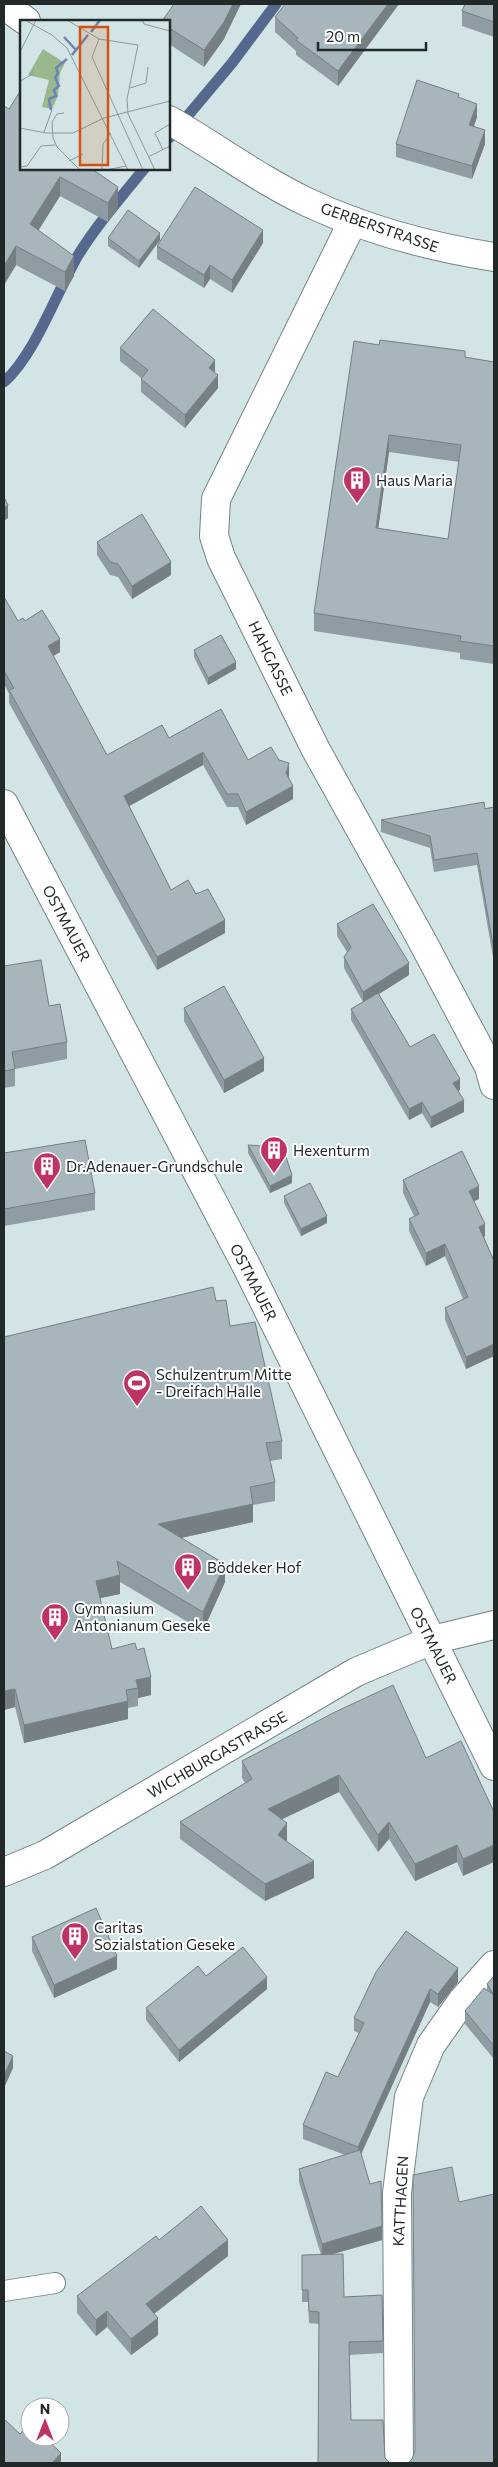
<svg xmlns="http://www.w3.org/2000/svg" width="498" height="2467" font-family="Commissioner,sans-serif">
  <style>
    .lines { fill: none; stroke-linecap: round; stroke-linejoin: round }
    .stream { stroke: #56688d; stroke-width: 11 }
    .service-casing { stroke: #738485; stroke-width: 22 }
    .minor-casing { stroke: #738485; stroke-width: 30 }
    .tertiary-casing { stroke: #738485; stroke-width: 30 }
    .service { stroke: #fff; stroke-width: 20 }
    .minor { stroke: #fff; stroke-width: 28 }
    .tertiary { stroke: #fff; stroke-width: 28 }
    .wall { fill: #909ca3; fill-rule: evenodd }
    .shaded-wall { fill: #757f84 }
    .building { fill: #a7b5bd; stroke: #757f84; fill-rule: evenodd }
    .labels { text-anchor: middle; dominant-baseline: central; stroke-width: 4; stroke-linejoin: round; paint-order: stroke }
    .street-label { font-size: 15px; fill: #222929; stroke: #fff }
    .poi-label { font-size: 15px; fill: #222929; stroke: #fff; text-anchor: start }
    .inset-river { fill: none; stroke: #6d83b8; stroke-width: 2.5 }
    .inset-road { fill: none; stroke: #8c999a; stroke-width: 1 }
    .view { fill: #d4540f; fill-opacity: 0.15; stroke: #d4540f; stroke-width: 2.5 }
    .inset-edge { fill: none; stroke: #222929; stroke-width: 2.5 }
  </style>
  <rect width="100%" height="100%" fill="#d2e4e6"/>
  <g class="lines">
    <!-- stream -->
    <path class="stream" d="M169,138L232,63L276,4
      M4,382C35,354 56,294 77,257C96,226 121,197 144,169"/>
    <!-- service casing -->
    <g class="service-casing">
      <path id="service" d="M4,2291L55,2283"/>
    </g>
    <!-- minor casing -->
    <g class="minor-casing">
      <path id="minor" d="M353,221L216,499L214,536L221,558L316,750L420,937L489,1067L494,1085
        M4,804L248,1269L494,1766
        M4,1872L45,1855L356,1672L432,1640L494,1625
        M399,2463L397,2193L409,2097L431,2045L462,2001L494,1965"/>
    </g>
    <!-- tertiary casing -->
    <g class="tertiary-casing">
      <path id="tertiary" d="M4,5L26,21
        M169,120C216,147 260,180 309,203C367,230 431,247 494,257"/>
    </g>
    <!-- service -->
    <use href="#service" class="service"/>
    <!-- minor -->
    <use href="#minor" class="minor"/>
    <!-- tertiary -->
    <use href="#tertiary" class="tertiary"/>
  </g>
  <!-- wall -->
  <path class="wall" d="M399,4L338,86L296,55V51L275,32V17Z
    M494,4V37L462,26V11Z
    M169,21L224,39L204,67L169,44Z
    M459,97L477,117L474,127L485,144L472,179L396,157V144Z
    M21,169H92L118,207L108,222L60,196L38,230L74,276L65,291L16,265L4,285Z
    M108,238L160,240L139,268L108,246Z
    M263,243L232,293L210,279L204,288L157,259V246Z
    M379,345L494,362V664L460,659V653L314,631V613ZM389,452L459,462L448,539L378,528Z
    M120,348L215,373L218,388L185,428L141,392V378L120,361Z
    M97,542L171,575L132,599L118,577L110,575L97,555Z
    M4,597L18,621H25L60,652L53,656L107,755L169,738L248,760H279L289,776L288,777L293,799L246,825L238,807H227L203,765L129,806L171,890L196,894L225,933L157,970L9,703V694L4,684Z
    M194,650L236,669L208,685L194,657Z
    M494,807V963L477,865L434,872L430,848L381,832V820Z
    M337,924L409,975L379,994L410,1047L460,1090L458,1091L464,1112L431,1128L422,1113L409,1120L351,1020V1009L363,1002L344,968V957L347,952L337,936Z
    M4,966L49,1006L67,1042V1059L15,1069V1086L4,1088Z
    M184,1008L264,1071L224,1093L184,1021Z
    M248,1145L292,1183L270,1193L248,1153Z
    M4,1153L95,1193V1210L4,1226Z
    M403,1180L479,1199L474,1201L485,1236L484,1237L494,1261V1356L466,1369L445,1320V1308L463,1299L445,1256L426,1266L409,1231V1219L414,1216L403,1193Z
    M284,1196L327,1223L301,1236L284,1203Z
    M216,1301L230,1326L282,1441V1459L270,1461L275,1482V1501L253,1505V1522L181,1538L225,1582L203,1631L120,1582V1594L100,1598L112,1649L137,1650L151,1695L138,1698V1706L128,1708V1719L24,1743L15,1707L4,1710V1337Z
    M426,1758L494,1812L463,1876L457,1862L415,1881L389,1839L378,1852L339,1792L282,1819L287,1840L286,1841L314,1878L265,1901L180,1839V1822L245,1783L242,1778V1761Z
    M32,1937L117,1969L54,1998L32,1951Z
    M376,1972L458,1982L438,2007L430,2002L361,2155L382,2240L330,2255L344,2297L382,2295L383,2353L349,2355L318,2463L319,2324L309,2323L308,2302H302V2290L321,2255L299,2182V2169L345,2155L303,2139V2125L338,2077L359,2033L354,2031V2018Z
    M206,1976L267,1989L179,2062L146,2020V2008Z
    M494,1976V2059L465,2024V2011L487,1990V1984Z
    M159,2240L228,2256L154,2314L158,2335L131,2355L107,2327L96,2336L77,2313V2296Z"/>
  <!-- shaded-wall -->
  <path class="shaded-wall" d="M233,4H241L224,39L204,67V50Z
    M388,4H399L338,86V71Z
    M477,104V117L469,138V125Z
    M485,130V144L472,179V166Z
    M60,177V196L30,244V224Z
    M118,187V207L108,222V203Z
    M263,230V243L232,293V280Z
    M160,233V240L139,268V261Z
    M16,246V265L4,285V266Z
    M74,256V276L65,291V272Z
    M210,265V279L204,288V275Z
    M215,360V373L209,368Z
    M218,375V388L185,428V415Z
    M389,435V452L376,545V528Z
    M8,505V518L4,521V508Z
    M171,562V575L132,599V586Z
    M60,639V652L48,659V646Z
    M236,662V669L208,685V678Z
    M203,752V765L124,809V796Z
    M289,763V776L286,786V773Z
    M293,786V799L246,825V812Z
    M225,920V933L157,970V957Z
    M409,963V975L363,1004V992Z
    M264,1058V1071L224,1093V1080Z
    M460,1079V1090L453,1094V1083Z
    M464,1100V1112L431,1128V1117Z
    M422,1102V1113L409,1120V1109Z
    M292,1175V1183L270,1193V1186Z
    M479,1186V1199L469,1203V1191Z
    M327,1216V1223L301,1236V1229Z
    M485,1224V1236L479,1239V1227Z
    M445,1244V1256L426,1266V1253Z
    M494,1344V1356L466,1369V1357Z
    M253,1504V1522L158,1543V1524Z
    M225,1564V1582L203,1631V1612Z
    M120,1575V1594L96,1599V1581Z
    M151,1677V1695L138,1698V1688L136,1680Z
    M15,1689V1707L4,1710V1691Z
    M128,1701V1719L24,1743V1725Z
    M339,1775V1792L268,1826V1809Z
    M389,1822V1839L378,1852V1835Z
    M287,1823V1840L278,1852V1835Z
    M457,1845V1862L415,1881V1864Z
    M494,1845V1862L463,1876V1859Z
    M314,1861V1878L265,1901V1884Z
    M117,1956V1969L54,1998V1985Z
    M458,1968V1982L438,2007V1994Z
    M267,1977V1989L179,2062V2050Z
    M430,1989V2002L358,2160V2147Z
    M13,2056V2068L4,2088V2075Z
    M382,2226V2240L322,2257V2244Z
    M228,2240V2256L146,2320V2304Z
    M107,2311V2327L96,2336V2320Z
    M158,2318V2335L131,2355V2339Z
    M61,2453V2463H52Z"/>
  <!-- building -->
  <path class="building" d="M174,4H233L224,22L204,50L169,28V21H162Z
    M285,4H388L338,71L296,40L298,38L275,17Z
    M465,4H494V22L462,11Z
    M417,80L459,94L458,97L477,104L469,125L485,130L472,166L396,144Z
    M21,90V169H92L118,187L108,203L60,177L30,224L74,256L65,272L16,246L4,266V106L9,109Z
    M195,187L263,230L232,280L210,265L204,275L157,246Z
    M128,210L160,233L139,261L108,238Z
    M153,309L215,360L209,368L218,375L185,415L141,379L148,370L120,348Z
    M380,340L465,351V357L494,362V646L460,641L461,636L314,613L354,341L379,345ZM389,435L461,445L448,539L376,528Z
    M4,497L8,505L4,508Z
    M142,514L171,562L132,586L118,564L110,562L97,542Z
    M4,597L18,621L23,618L25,621L42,610L60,639L48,646L107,755L162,725L169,738L221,709L248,760L271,747L279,760L289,763L286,773L293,786L246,812L238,794H227L203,752L124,796L171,890L188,880L196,894L208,889L225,920L157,957L9,690L14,688L4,671Z
    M221,635L236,662L208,678L194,650Z
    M484,802L485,809L494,807V951L477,853L434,860L430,836L381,820Z
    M373,904L409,963L363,992L344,957L351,947L337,924Z
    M41,960L49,1006L60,1004L67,1042L12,1052L15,1069L4,1071V966Z
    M224,986L264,1058L224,1080L184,1008Z
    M378,993L410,1047L434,1034L460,1079L453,1083L464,1100L431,1117L422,1102L409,1109L351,1009Z
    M85,1140L95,1193L4,1209V1153Z
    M248,1145L280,1147L285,1154L292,1175L270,1186Z
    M462,1151L479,1186L469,1191L485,1224L479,1227L494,1261V1344L466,1357L445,1308L468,1297L445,1244L426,1253L409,1219L419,1214L403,1180Z
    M310,1183L327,1216L301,1229L284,1196Z
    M213,1287L216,1301L226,1300L230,1326L255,1322L282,1441L266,1443L275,1482L250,1487L253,1504L158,1524L225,1564L203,1612L117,1561L120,1575L96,1581L112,1649L135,1643L137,1650L144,1648L151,1677L136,1680L138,1688L126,1690L128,1701L24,1725L15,1689L4,1691V1337Z
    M393,1685L426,1758L461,1741L494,1812V1845L463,1859L457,1845L415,1864L389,1822L378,1835L339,1775L268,1809L287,1823L278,1835L314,1861L265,1884L180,1822L252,1779L242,1761L333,1713Z
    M96,1908L117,1956L54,1985L32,1937Z
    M406,1931L458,1968L438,1994L430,1989L358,2147L303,2125L326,2072L338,2077L364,2023L354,2018L376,1972Z
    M243,1947L267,1977L179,2050L146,2008L198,1966L206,1976Z
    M494,1976V2046L465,2011L484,1988L494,1995L487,1984Z
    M4,2051L13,2056L4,2075Z
    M360,2150L370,2184L381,2181L382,2226L322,2244L299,2169Z
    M452,2167L459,2202L494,2194V2463H408L412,2459L415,2451L413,2175Z
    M201,2206L228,2240L146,2304L158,2318L131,2339L107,2311L96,2320L77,2296L156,2236L159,2240Z
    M343,2254L344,2297L382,2295L383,2341L349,2342L351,2420H383L385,2458L390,2463H318L319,2312L309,2311L308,2290H302V2255Z
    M4,2419L20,2434L29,2423L30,2424V2437H44L61,2453L52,2463H4Z"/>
  <!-- icons -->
  <defs>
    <g id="building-pin" transform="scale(1.4375)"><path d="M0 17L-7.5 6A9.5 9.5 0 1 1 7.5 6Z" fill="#be3264" stroke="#fff"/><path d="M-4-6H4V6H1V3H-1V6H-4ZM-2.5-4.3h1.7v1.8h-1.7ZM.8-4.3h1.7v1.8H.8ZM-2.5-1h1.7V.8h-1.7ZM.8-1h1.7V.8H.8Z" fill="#fff"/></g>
    <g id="stadium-pin" transform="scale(1.4375)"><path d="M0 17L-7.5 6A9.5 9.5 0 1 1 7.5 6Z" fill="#be3264" stroke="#fff"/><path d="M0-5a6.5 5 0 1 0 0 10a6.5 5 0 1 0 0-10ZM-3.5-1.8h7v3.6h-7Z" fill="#fff"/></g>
  </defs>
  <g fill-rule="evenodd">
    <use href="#building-pin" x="357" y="480"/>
    <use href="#building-pin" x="274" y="1150"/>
    <use href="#building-pin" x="47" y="1166"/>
    <use href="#stadium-pin" x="137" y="1383"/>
    <use href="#building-pin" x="188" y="1567"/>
    <use href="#building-pin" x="55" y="1617"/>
    <use href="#building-pin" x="75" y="1936"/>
  </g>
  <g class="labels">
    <!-- street labels -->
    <g class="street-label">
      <text transform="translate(380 227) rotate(19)">GERBERSTRASSE</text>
      <text transform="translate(271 658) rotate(64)">HAHGASSE</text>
      <text transform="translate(67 923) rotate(62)">OSTMAUER</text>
      <text transform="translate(254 1282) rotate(63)">OSTMAUER</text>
      <text transform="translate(434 1645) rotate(63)">OSTMAUER</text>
      <text transform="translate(217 1754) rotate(-30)">WICHBURGASTRASSE</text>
      <text transform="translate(400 2201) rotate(-87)">KATTHAGEN</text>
    </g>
    <!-- poi labels -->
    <g class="poi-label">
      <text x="376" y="480">Haus Maria</text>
      <text x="293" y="1150">Hexenturm</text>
      <text x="66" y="1166">Dr.Adenauer-Grundschule</text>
      <text x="156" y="1374">Schulzentrum Mitte<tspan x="156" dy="17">- Dreifach Halle</tspan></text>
      <text x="207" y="1567">Böddeker Hof</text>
      <text x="74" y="1608">Gymnasium<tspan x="74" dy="17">Antonianum Geseke</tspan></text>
      <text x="94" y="1927">Caritas<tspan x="94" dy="17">Sozialstation Geseke</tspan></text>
    </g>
  </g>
  <!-- overview -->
  <g transform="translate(20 20)">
    <rect width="150" height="150" fill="#d2e4e6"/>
    <path d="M23,29L45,43L40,53L38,76L32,89L22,87L29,60L8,55Z" fill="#9ab88e"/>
    <path class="inset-river" d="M71,12L80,0M44,17L56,30M52,35L68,15M31,90L29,79L36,76L34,70L39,66L35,58L38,53L36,48L47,39"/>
    <path class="inset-road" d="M5,0L32,15L47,28L108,150M47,0L79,19L118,25L107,79L108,94L135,150M122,0L124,4L150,11M79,19L72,37L123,150M0,32L16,0M0,61L11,55L14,48M110,68L126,63L128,47M0,81V106M44,93L37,94L32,102L33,118L37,127L60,150M0,108L26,113H53L84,98L150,81M24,112L32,90M143,130L135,113L150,104M128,137L150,126M49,141L63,134M0,147L7,146L21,126L35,125M82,150L83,124L91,113M86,150L106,146"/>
    <path class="view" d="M60,7H88V145H60Z"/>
    <rect width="150" height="150" class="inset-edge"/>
  </g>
  <!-- border -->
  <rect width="498" height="2467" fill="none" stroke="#222929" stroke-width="10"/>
  <!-- north arrow -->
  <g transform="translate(45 2422)"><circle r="24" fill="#ffffff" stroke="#a7a9a9"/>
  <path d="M0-4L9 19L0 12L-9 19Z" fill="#be3264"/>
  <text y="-8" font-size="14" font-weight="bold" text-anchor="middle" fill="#222929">N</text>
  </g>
  <!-- scale -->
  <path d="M318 42v8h108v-8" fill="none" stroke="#222929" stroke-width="2.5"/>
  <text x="326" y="42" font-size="15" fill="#222929" stroke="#ffffff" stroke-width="4" paint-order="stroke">20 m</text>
</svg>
